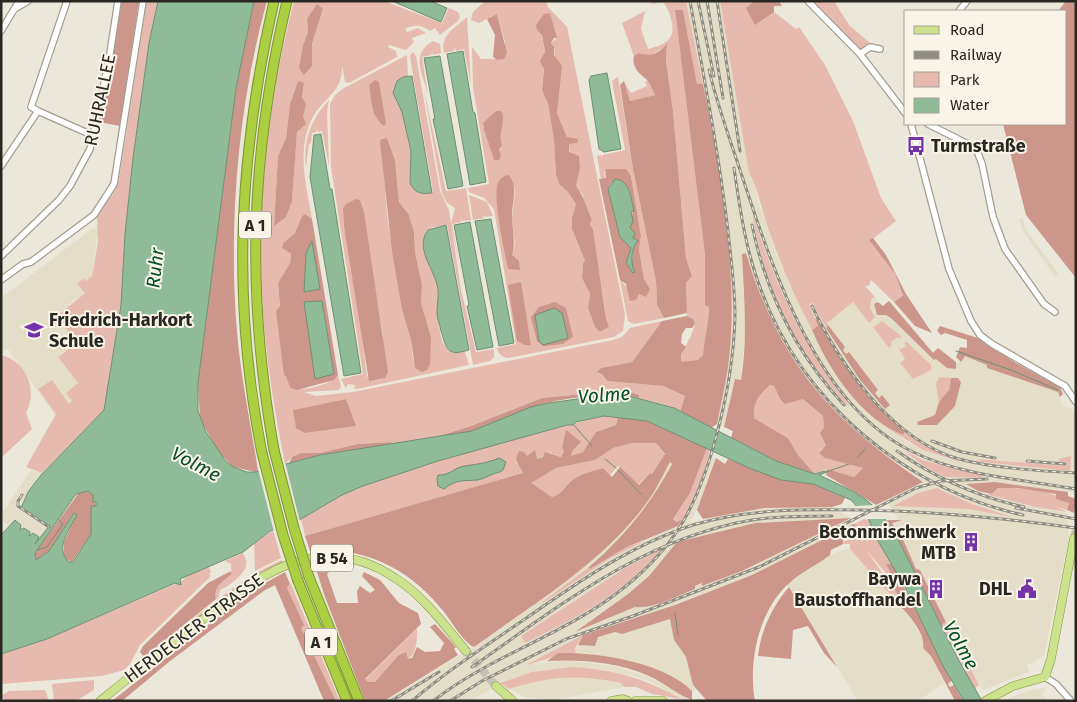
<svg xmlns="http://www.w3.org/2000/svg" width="1077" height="702" font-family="'Fira Sans',sans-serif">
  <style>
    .built { fill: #e4dec9; fill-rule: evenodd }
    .green { fill: #e7baaf; fill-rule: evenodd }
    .forest { fill: #cc978a; fill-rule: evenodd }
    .water { fill: #8fbb99; stroke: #708f75; fill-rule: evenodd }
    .pier { fill: #ebe7da }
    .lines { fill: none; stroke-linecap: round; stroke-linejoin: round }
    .stream { stroke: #708f75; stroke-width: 1 }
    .major-tunnel { stroke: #c4c1b5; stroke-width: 8; stroke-dasharray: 8 4; stroke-linecap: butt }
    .minor-casing { stroke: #a29e91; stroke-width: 8 }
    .major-casing { stroke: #7e9436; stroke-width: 9 }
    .highway-casing { stroke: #7e9436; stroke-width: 11 }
    .minor { stroke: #fff; stroke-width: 5.5 }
    .major { stroke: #cde28d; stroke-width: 8 }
    .highway { stroke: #accf41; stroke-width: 9 }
    .rail-casing { stroke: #8e8c83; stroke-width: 3 }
    .rail { stroke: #f9f4e7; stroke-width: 1; stroke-dasharray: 4; stroke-linecap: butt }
    .highway-bridge-casing { stroke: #7e9436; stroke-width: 11; stroke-linecap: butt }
    .highway-bridge { stroke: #accf41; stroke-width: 9 }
    .labels { text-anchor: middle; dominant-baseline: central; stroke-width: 4; stroke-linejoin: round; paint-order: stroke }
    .shield { fill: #f9f4e7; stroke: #67645d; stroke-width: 1 }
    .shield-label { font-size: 16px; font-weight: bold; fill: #282722 }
    .street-label { font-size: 18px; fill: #282722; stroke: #f9f4e7 }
    .poi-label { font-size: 18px; font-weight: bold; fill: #282722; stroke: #f9f4e7; text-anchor: end }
    .water-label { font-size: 19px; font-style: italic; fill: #024e25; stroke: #f9f4e7 }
  </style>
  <rect width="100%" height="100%" fill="#ebe7da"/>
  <!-- built -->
  <path class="built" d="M686,1H720L749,173L754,182L760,207L778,258L826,358L847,388L867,411L907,442L940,457L963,462L941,455L907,435L874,403L847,368L817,318L815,319L809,304L812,302L822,320L868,290L883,306L889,301L934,353L938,348L958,364L965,356L987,365V368L1058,392L1062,405L1076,411V493L995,482L966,485L978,491L999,498L1067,513L1069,538L1044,655L1033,663L1027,664L1029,672L983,690L980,687L920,570L916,569L902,537L892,522L902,520H898L886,499L922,481L871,446L843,421L808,382L790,354L765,308L746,253L745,333L741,380L735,379L724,427L717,424L730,350L731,296L714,138ZM902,450L922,460L981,475V478L945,477L925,467ZM937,488L972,504L1012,517L968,509L893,506L918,493Z
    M1019,219H1023L1026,230L1059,274L1055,277L1023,231Z
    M93,228L98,230L92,276L86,281L85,293L69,304L77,344L78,383L73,402L55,415L8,349L1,351V298Z
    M709,456L715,459L712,471L704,495L690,523L738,511L788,507H832L851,518L854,524L752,575L675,605L583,635L526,665L565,660L614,666L647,676L690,700L681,699L651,682L633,676L606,670L571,667L532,672L505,681L470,701H384L469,650L591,562L612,543L646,504L670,462L672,463L656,492L623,536L588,568L542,602L609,559L684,519L700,487ZM849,518L742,571L702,585V583L642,607H635L576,632L594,617L628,594L649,576L677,542L755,523ZM662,549L616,592L575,619L645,557Z
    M31,470L42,473L25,499L62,523L39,547L1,520V515Z
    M845,549H850L857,554L915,625L924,642L923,648L931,655L944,683L918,701H858L787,585L830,555Z
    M670,619L674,640L686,657L695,690L693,692L676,679L648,667L622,660L579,654L575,650L578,645L595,646L598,637L616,632L622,633Z
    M582,676L622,683L624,687L553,700L525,697L509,689L539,680Z
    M1046,688L1042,694L1048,701H1001L1028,691Z"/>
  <!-- green -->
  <path class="green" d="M147,1H158L149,43L133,158L125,234L121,305L104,410L42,473L26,467L56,414L38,389L52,380L69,404L72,401L66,393L78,383L58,357L77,343L57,316L85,293L77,284L84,278L86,281L92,276L98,242L97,215L113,194L120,174Z
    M294,1H384L442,23L449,8L458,12L460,17L458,21L440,35L435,28L430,31C421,25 415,24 405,29L407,32L418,28L426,33L412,38L414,42L406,50L389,45L388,47L396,51L397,57L349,83L345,82L342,65C343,95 321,97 310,123C297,154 307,188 312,219L305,214L302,216L295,233L283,243L282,248L291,254L290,263L278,283L286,375L290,388C302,392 331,385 338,375L341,386L339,390L304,392L316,396L353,392L613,340L622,337L630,328L662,321L632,362L601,368L598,373L603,375L607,381L663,386L685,396L680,412L665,405L639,398L638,395L623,390L542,398L471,426L423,441L392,444L391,442L357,444L320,453H302L292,457L285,464C277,422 269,380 265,335C254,224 266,109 294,1ZM323,9L312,44V66L304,75L303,45L308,32L307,19ZM298,81L304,84L302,97L306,104L297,131L292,201L274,226L278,156L286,138L290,104ZM346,399L355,426L305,433L294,410Z
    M485,1H546L548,7L567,27L625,315L623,331L614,337L509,358C503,358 498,354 497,348L516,344L494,209L484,198L469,192L468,188L489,184L473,87L472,47L481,59H504L505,42L497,14L479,23L471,20L473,12ZM542,35L557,38L551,43L554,47L558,93L557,113L567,137L576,186L583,195L584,203L592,218L590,224C593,231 592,236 593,243C599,268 603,293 606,318L609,327L600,332L595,327L588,308L590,294L582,278L583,263L585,261L572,229V217L576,204L568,192L559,184L556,175L554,140L548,104L542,90L545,53ZM502,121L499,138L501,147L494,160L484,130L483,123ZM510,176L515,191L512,219L515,244L508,269L501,234ZM509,285L524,303L531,345Z
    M647,1H686L703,84H697L683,10H675L705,255V304L709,307C709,323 704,339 703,355L699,360L681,363V354L691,336L695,324L693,319L687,316L686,283L692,276L686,258L673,111L666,61L667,45L650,56L639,53L634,56L622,23L645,11L641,29L648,49C654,47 663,45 667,41C678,33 670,10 663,2L653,4Z
    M720,1H755V24L774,12L796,29L799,27L825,65L853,121L881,198L896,221L870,241L895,274L903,297L894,302L871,280L869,286H865L875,297L871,299L870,308L875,317L869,323L853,302L827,323L828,325L826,327L812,303L809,304L818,326L812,330C795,298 781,265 769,231C762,212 759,190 749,173Z
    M810,1H834L849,25L870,43L860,52Z
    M467,17L471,85L464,49L456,51L455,47L454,51L444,53C440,35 455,28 467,17Z
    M433,41L440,44L441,53L433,55L432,52L431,55L422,57L428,94C422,73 410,54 433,41Z
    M413,52L416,56L440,191L449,210L461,290L476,352L494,349V357L490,361L473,365L447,225L433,227L426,232C419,254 434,267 438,287C441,305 433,341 452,353L465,352L469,365L357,389H354L355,385L348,384L346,388L341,379L363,374L331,167L330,104L335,95L344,88L407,55L408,76L403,77L395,99L402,112L411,151L410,176L419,193L433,192L411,63L410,55ZM387,138L395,160L399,202L409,215L414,232L415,252L422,285L421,303L431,337L413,361L411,340L402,310L387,214L381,139ZM346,204L373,277L383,335L367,378L359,309L344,227L343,208Z
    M618,77L633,169L656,281L657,305L664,318L634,324L628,321L620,280L635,296L650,289L644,279L639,250L641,236L631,176L617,169L604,171L605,178L601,179L597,156L601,155L602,159V155L625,150L612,81Z
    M648,80L655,95L630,101L624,82L631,93L647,86L645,82Z
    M423,85L446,191L466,188L471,220L462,221L461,219V222L452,224L463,283L451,224L455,208L447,203L442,193Z
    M329,100L327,112L329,166L322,131L318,132L317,129L316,132L312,133L311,143L309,144L306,168C302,143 311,118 329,100Z
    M469,195L487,202L493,216L485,217L483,214L484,218L473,220Z
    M752,212C766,257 783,299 806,340C814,354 846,396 849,407C794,351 765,290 752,212Z
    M882,321L901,336L900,339L898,337L891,342L892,345L889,348L873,327Z
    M904,342H907L931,365V370L913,379L900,363L905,359L898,347L901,349L906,346Z
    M1,355C27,361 38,391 26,413L32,429L1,458Z
    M939,377L951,378L948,393L939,402L936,384Z
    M770,385L774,386L780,399H803L823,416L826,445L819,452L826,458L863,468L854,477L827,469L815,474L798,455L788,438L754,418C753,402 759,395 770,385Z
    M604,416H618L616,425L596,432L584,452L571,456L573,450L564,451L561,457L550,453L537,459L527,456L516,462L524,473L305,536L301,519L342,495L386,477L498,443Z
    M887,428L903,435L905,432L925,446L963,463L923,450Z
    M632,443H656L665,455L652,474L650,473L638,485L618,466L610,475L603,468C592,471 579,474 570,482C563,489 562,494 552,497L530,483L556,468L595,460L613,448Z
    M707,448L710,450L700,487L684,520L676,522L673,519L690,493Z
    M903,450L922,460L982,475V478L945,477L925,467Z
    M1071,456L1070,471L982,462L976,459L1066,466L1067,463L1059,462V459Z
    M937,488L972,504L1012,517L968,509L893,506L918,493Z
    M998,488C1022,488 1049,488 1069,503L1067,510L1055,507L1068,512L1036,507L985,494H992Z
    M864,519L869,520L875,537L892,564H886L894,579L892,581L865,548L899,597L895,600L850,549V544H843V542L850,539L849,535L858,532L854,524Z
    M273,530L281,558L255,571L254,543Z
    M647,540L609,559L543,603L542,602L588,568L590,569L627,547Z
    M663,548C626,592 576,619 525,643L521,636L625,568Z
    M243,553C245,557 247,561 246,565C245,575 227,587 220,590L219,597L216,599C213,587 223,581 232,574L231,564L225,561Z
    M282,560L283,563L245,582L147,660L146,658C189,624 231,582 282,560Z
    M209,567L211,572L209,574L211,576L140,645L130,664L124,670L102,676L1,684V654L47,639L180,582L192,573Z
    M291,584L340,701H336L301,628L287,588Z
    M946,622L979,685L974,689L941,625Z
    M417,628C418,671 399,656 375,682L368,683L365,680Z
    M583,635L575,648L576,653C557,653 545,661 526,665Z
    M571,667C612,669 645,678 681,699L652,694L636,687H624L621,683C579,674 550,676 509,689L500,683L532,672Z
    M94,680V690L76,701H54L52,684Z
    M45,690L49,701H6L1,696L9,691Z"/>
  <!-- forest -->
  <path class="forest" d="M121,1H139L120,126L99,122Z
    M254,1H267C238,105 228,225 237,332C241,379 251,425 258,471L256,472L233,467L218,451L200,419L198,383L236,88Z
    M755,1H779L782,6H774V12L755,25L746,8Z
    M1066,1H1076V278L1026,215L1003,124H1066V11H1058Z
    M317,4L323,9L312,44V66L304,75L299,68L303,45L308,32L307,19Z
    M675,10H683L697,84H703C720,164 737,267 730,349C728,374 722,399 717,424L711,428L680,412L685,396L663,386L607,381L603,375L597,372L601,368L632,362L662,321L687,316L693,319L695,324L692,328H686L682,334L681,343L686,347L681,354V362L698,360L703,355C704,339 709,323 709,307L705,305V255Z
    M550,13L557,38H554L551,43L554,47V55L562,66L557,113L567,137L578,139L577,143L569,144V152L579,156L580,168L576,186C584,196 586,207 592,219L590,224L593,230L606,318L609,327L600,332L595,327L588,308L590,294L582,278L583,263L585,261L572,229V217L576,204L568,192L559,184L556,175L554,140L548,104L542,90L544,69L540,61L545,52L542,35L537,30L536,25L544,14Z
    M497,14L507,53L504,59L497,60L493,57L495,35L487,19Z
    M667,44L666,61L673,111L686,258L692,276L686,283L687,313L664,318L657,305L656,281L633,169L620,85L624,81L630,101L655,95C653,91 650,83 647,80C640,74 631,67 634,56L639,53C652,57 657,54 667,44Z
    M375,80L379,82L386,124L384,126C370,115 372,100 369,85Z
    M298,81L304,83L302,97L306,104L303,117L306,124L297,132L292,201L286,217L274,226L278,156L286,138L290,104Z
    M496,111H501C507,120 497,134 502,145L499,150L501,156L499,160H494L484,130L483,123Z
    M387,138L395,160L399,202L409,215L414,232L415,252L422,285L421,303L431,337L430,364L427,370L422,372L415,368L411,340L402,310L392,251L380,142L381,139Z
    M607,169H626L631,176L641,236L639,250L644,279L650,289L646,297L639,294L636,300L630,301L626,284L620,280L599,179L606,178L605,170ZM611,183L629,189L633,210L630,228L633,253L631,267L635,272L626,263L631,248L620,237L608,189Z
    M507,175L510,176C518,190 512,201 512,215C512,229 516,241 512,255L519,261L520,270L508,269C504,251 494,203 497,186C498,180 502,177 507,175Z
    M356,199L360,200L364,212L388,372L385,378L369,381L344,227L343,208L346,204Z
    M305,214L312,219L338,375L334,380L297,390L290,388L286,376L284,375L276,311L280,306L278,283L290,263L291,254L282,248L283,243L295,233L302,216ZM322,301L334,374L315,378Z
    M873,238L886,255L906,294L932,333L915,326L894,302L903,296L895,274L869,240Z
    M746,253C778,360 830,420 923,482L876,505L826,475L827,469L854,477L863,468L825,458L819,453L826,445L820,433L824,428L823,416L803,399L785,404L780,399L774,386L770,385C759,395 753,402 754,418L788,438L798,455L815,474L776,461L731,438L733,431L724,427L735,379L741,380C748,338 744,295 742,254Z
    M521,282L531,345H525L517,341L508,285Z
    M889,301L933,353L938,348L956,362V369L947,368L936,359L934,360L891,318L886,315H877L874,304L878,302L883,306Z
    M555,302L566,308L573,337L563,344L543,346L537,341L531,317L539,307Z
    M817,318L865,393L905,432L903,435C861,419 829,370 812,330L818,326L815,319Z
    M828,325L845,347L843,350L846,354L849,352L878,390L875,393L879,398L882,395L890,405L885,409L860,380L826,328Z
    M940,326L978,338L1016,363L1060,387L1063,394L1060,397L1058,392L987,368V365L965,356L961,362L956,357L960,347L967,348V340L945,333L941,335L937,331Z
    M951,378H958L961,382L955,406L937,425H918L917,422L935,415L939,402L949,390Z
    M623,390L639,395V398C609,391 558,398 529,408C510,415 492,425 472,431C456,436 439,438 423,441L471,426L542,398Z
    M346,399L356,426L305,433L296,428L293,410Z
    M618,416L647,421L707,448L690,493L673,519L676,522L682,520L678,526L627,547L590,569L588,568C624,537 650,505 672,464L670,462C662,477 655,492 645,505C600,565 534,603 474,647C463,642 452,622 444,612C410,569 365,546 310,551L305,536L523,473C519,464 513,461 519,451L524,452L527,456L535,450L537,459L543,457L545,452L561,457L564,451L562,448L566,430L581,442L573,450L571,456L583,452L596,432L616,425ZM632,443H656L665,454L652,474L650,473L639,485L620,467L612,477L603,468C592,471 579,474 570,482C563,489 562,494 552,497L531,483L556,468L595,460L613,448Z
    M391,442L392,444L320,455L289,463L292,457L301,453H320L357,444Z
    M716,458L725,464L728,459L781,480L813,484L845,498L842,504L832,507L764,508L703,519L697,510Z
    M995,482L1068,492V496L1076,499L1074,513L1067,510L1069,503L1056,499V494L1018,488H998L992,494L978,491L966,484Z
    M80,491L90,492L93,495L96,506L91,507V534L72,562L64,558V542L76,515L73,514L49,551L36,560L35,553Z
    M851,518L742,571L702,586V583L695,586V589C677,596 654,609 635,607L575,632L628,594L649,576L677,542L755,523Z
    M887,520H902L892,523L902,537L916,569L920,570L946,622L941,625Z
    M854,524L858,532L843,540V544L831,550L830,555C817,565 798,574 786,586C758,614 748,663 755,701H707L693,685L686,657L674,640L670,619L622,634L615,632L598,637L595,646L578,645L583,635L675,605L752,575Z
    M886,564H892L952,680L948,684L950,687L954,685L963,701H955L931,656L923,648C926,631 905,612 895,600L899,596L889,583L894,579Z
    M315,566H335L327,574L337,603H358L357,591L360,586L370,593L375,590L362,576L364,572L380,580L399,603L418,613L421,624L365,679L368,682H375L399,655L406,652L408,659L412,658L417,647L425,652L440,651L444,643L430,627L435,624L456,647L454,649L458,655L384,701H365L325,597Z
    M231,571L232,574C223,581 213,587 216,599L144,657L140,652L143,646L208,583Z
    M285,572L290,584L287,588L304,625L301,628L336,701H324L275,585L265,590L170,661L122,701H112L251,591Z
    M789,587L837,667L824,653L808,626L793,630L791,659L758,656C761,630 772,607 789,587Z
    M558,653C597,652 664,662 692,691V700C678,695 664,683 649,676C618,662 580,659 547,661Z"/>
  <!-- water -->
  <path class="water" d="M158,1H254L236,88L198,383V411L206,432L225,460L233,467L247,472H256L320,455L472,431L531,407L549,403L591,397L617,396L633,397L674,408L776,461L815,474L825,471L827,472L819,475C859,494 875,499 898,539L958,659L982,701H964L943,666L906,589L875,536L869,520L851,500L813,484L781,480L749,468L647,421L604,416L576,422L573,425H567L438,461L363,486L342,495L301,519L270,531L243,552L180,579L181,585L175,583L47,639L1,654V535L15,520L21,525L20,530L24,528L30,532L29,536L33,533L39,537L35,544L50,525L48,526L21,508L28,492L41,475L104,410L121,305L125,234L133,158L149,43ZM88,491L93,495V502H96V506H91V534L73,562H69C54,549 70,528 77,515L74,513L49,551L36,560L35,553L76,494Z
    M392,1H430L447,8L441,22Z
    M463,51L473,112L475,113L486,182L470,185L447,54Z
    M440,56L463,186L448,189L433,119H435L424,58Z
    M607,73L621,149L604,152L599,149L589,80L591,76Z
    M412,76L432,193C422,194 415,194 410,183L411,151L402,112L393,93L397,81L403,77Z
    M321,134L330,189H332L361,373L344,376L310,177L314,135Z
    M615,179C630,180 631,199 634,211L631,212L633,221L630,228L635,233L633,238L638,241C631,248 630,264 635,272L633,273L626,263L631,248L620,237L608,189Z
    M491,219L514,343L499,346L475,221Z
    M470,222L493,347L477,350L467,306L469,305L454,225Z
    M446,225L469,350C446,357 447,349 441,331C440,324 437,319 437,312C437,304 439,296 438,289C435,269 414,249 428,230Z
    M312,241L320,289L304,292L306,253Z
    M322,301L334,374L315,379L304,302Z
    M554,308L562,313L568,338L543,345L539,341L535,315Z
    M499,458L506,462L503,470L500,472C493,473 484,479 478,480C465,481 456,479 444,489L438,486L437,479L438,475C449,476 455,467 465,466C477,464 488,463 499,458Z"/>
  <!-- pier -->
  <path class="pier" d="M285,462L300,522L274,532L258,469Z
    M877,505L890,519H865L854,506Z"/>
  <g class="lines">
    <!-- stream -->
    <path class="stream" d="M956,351L1011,370L1058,390
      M573,424L592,446
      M858,457L865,449
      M605,459L616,468
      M618,470L641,494
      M826,472L849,464
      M37,550L47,547L63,524L58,519
      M675,613L678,635"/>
    <!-- major-tunnel -->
    <path class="major-tunnel" d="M1074,538L1076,530
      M466,651L496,686"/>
    <!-- minor casing -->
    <g class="minor-casing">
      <path id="minor" d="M808,1L860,54L906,114
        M16,8L28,1
        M959,11L967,1
        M1,31L19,1
        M860,54L870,47L880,49
        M38,111L94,136
        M911,124L949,269L971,321L980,335L992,344L1065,386L1076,402
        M928,124L976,148L982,164L993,217L1005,249L1044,304L1055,312
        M1,166L38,111L31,107L67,1
        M1,256L59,200L70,186L90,149L109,60L118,1
        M1,280L23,264L31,262L94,215L114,184L143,1
        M1045,677L1056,684L1071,701"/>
    </g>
    <!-- major casing -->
    <g class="major-casing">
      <path id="major" d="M496,686L513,701
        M100,701C131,676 161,652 192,628C253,580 316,525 395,578C424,596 445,626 466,651
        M611,701L623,699L628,701
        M635,701H663
        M985,701L1013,686L1045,677L1051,659L1074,538"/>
    </g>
    <!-- highway casing -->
    <g class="highway-casing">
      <path id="highway" d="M274,450C246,292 250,158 287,1
        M262,453C231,297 239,155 274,1
        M309,577L359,701
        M298,581L347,701"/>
    </g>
    <!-- minor -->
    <use href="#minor" class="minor"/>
    <!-- major -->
    <use href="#major" class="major"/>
    <!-- highway -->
    <use href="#highway" class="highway"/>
    <!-- rail casing -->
    <g class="rail-casing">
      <path id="rail" d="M698,1L714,76
        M707,1L723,98
        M717,1L740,151
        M709,70C718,108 732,145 744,182C774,273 818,405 911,451C961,476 1021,479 1076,489
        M734,168C740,210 746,251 761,290C803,403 906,489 1023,515
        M752,225C766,294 796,353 844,405
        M812,306C841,366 892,440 959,459C992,468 1041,471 1076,473
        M932,441L962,452L995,458
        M897,451C935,478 979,497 1024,507
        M1027,461L1065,464
        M22,495L18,501V506L49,527
        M1016,508L1076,519
        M472,667C559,606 644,538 752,520C778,516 806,516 832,516
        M391,701L439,672
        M412,701C448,670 487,645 525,619C578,582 631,545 693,525C747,509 801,509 858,510C931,511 1003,518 1076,528
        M433,701C493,654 568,634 626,586C678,544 699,501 716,437C727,397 734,357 735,316C735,288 731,259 728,231C719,154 704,78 690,1
        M450,701L482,681L566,639L633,616L759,567L916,488L941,481L987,479"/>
    </g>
    <!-- rail -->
    <use href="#rail" class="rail"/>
    <!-- highway-bridge casing -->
    <g class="highway-bridge-casing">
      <path id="highway-bridge" d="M274,450L294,528L309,577
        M262,453L283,535L298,581"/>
    </g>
    <!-- highway-bridge -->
    <use href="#highway-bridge" class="highway-bridge"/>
  </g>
  <!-- icons -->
  <defs>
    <g id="bus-bare" transform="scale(1.5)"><path d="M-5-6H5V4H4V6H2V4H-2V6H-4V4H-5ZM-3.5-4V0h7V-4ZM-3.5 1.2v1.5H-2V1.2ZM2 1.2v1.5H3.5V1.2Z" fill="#7433a8" stroke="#f9f4e7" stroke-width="2.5" paint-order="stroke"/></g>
    <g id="school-bare" transform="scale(1.5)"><path d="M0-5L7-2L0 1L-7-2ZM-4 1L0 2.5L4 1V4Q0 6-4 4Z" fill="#7433a8" stroke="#f9f4e7" stroke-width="2.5" paint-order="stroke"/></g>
    <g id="building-bare" transform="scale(1.5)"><path d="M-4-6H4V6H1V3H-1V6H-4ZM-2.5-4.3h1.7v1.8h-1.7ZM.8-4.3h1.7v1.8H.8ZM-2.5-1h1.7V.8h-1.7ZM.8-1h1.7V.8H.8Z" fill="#7433a8" stroke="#f9f4e7" stroke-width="2.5" paint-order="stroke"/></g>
    <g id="civic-bare" transform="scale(1.5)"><path d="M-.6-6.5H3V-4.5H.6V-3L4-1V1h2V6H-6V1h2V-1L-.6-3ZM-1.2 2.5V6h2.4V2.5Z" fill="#7433a8" stroke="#f9f4e7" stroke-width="2.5" paint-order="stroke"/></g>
  </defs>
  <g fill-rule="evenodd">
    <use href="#bus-bare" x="916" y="146"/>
    <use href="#school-bare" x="34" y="330"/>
    <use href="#building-bare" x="971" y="542"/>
    <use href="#building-bare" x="936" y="589"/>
    <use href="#civic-bare" x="1027" y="589"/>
  </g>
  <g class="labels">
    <!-- shield labels -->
    <g class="shield">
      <rect x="239" y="211.5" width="32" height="27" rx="4"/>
      <rect x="311" y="544.5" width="42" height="27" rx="4"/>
      <rect x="305" y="628.5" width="32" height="27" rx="4"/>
    </g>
    <g class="shield-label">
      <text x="255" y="225">A 1</text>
      <text x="332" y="558">B 54</text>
      <text x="321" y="642">A 1</text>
    </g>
    <!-- street labels -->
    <g class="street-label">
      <text transform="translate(100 100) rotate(-78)">RUHRALLEE</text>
      <text transform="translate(194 628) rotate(-37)">HERDECKER STRASSE</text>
    </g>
    <!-- poi labels -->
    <g class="poi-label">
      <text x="931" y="146" text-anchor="start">Turmstraße</text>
      <text x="49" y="320" text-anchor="start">Friedrich-Harkort<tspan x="49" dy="21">Schule</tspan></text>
      <text x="956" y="532">Betonmischwerk<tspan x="956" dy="21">MTB</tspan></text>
      <text x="921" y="579">Baywa<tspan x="921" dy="21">Baustoffhandel</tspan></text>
      <text x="1012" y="589">DHL</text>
    </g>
    <!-- water labels -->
    <g class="water-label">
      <text transform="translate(155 268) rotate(-84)">Ruhr</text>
      <text transform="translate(604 395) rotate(-4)">Volme</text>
      <text transform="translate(196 464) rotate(28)">Volme</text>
      <text transform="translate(961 645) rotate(61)">Volme</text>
    </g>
  </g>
  <!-- border -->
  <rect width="1077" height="702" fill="none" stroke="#282722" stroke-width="5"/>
  <!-- legend -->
  <rect x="904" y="10" width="162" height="115" fill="#f9f4e7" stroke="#a5a298"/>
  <rect x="914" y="26" width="25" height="8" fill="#cde28d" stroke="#a5a298"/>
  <text x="950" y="35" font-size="15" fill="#282722">Road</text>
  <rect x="914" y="51" width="25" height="8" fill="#8e8c83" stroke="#a5a298"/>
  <text x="950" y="60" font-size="15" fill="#282722">Railway</text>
  <rect x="914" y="72" width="25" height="15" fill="#e7baaf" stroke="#a5a298"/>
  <text x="950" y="85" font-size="15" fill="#282722">Park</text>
  <rect x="914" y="98" width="25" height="15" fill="#8fbb99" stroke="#a5a298"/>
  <text x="950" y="110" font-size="15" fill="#282722">Water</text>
</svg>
